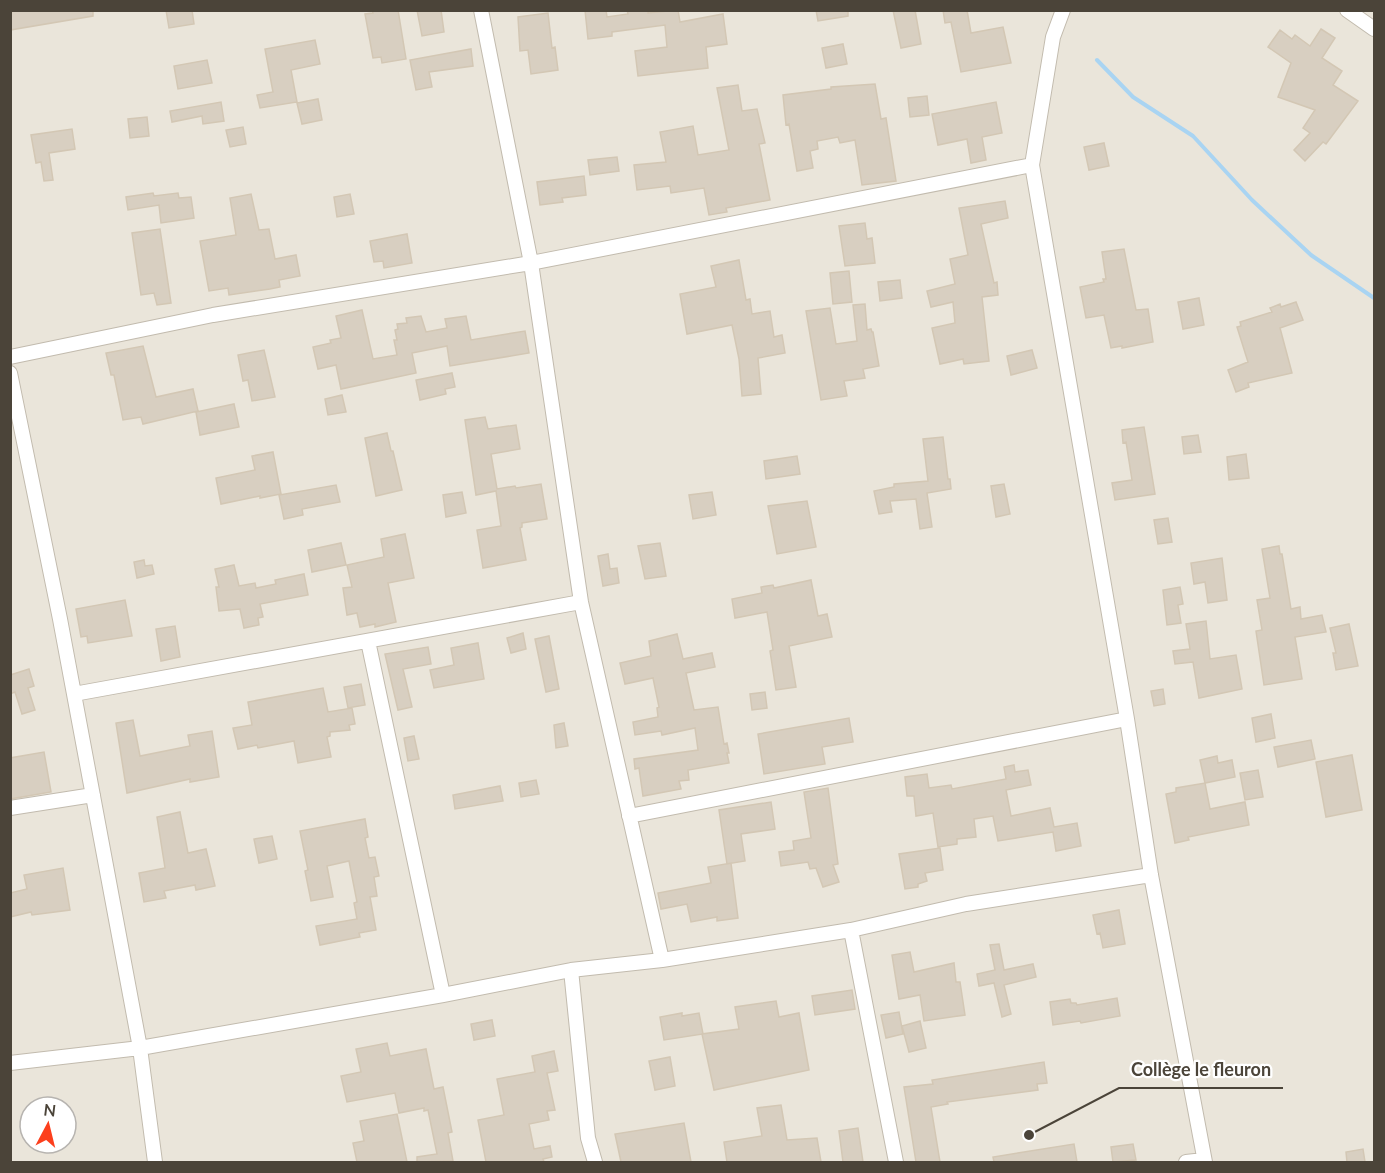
<svg xmlns="http://www.w3.org/2000/svg" width="1385" height="1173" font-family="Lato,sans-serif">
  <style>
    .residential { fill: #eae5da; fill-rule: evenodd }
    .lines { fill: none; stroke-linecap: round; stroke-linejoin: round }
    .stream { stroke: #a9d4f2; stroke-width: 4 }
    .building { fill: #d8cfc1; stroke: #d3c7b4; stroke-width: 1.5 }
    .minor-casing { stroke: #c2bbae; stroke-width: 16 }
    .minor { stroke: #fff; stroke-width: 14 }
    .leader { fill: none; stroke: #4b4439; stroke-width: 2 }
    .callout-dot { fill: #4b4439; stroke: #fff; stroke-width: 2 }
    .callout-label { font-size: 18px; text-anchor: middle; font-weight: bold; fill: #4b4439; stroke: #fff; stroke-width: 4.5; stroke-linejoin: round; paint-order: stroke }
  </style>
  <rect width="100%" height="100%" fill="#f6f3ec"/>
  <!-- residential -->
  <path class="residential" d="M10,11H1374V1162H11ZM30,1107H66V1143H30Z"/>
  <g class="lines">
    <!-- stream -->
    <path class="stream" d="M1097,60L1133,97L1193,136L1252,200L1311,255L1374,298"/>
  </g>
  <!-- building -->
  <path class="building" d="M19,10H93V16L10,30V12Z
    M166,10H192L194,24L169,28Z
    M372,10H398L406,59L382,63L381,57L373,58L365,14L373,13Z
    M417,10H441L444,32L422,36Z
    M585,10H606L607,17L628,14L627,10H648V13L678,10L680,22L723,14L727,44L706,47L708,68L638,76L635,51L667,47L665,25L612,32V36L588,39Z
    M816,10H848V16L818,21Z
    M893,10H915L921,44L901,48Z
    M943,10H967L971,33L1003,27L1011,63L961,72L951,22L945,23Z
    M548,13L552,48L555,47L558,70L531,74L528,50L520,51L518,17Z
    M1321,29L1335,38L1322,58L1342,71L1333,85L1358,101L1326,144L1323,142L1305,161L1294,150L1310,133L1303,128L1315,110L1278,97L1291,63L1268,47L1280,30L1292,39L1295,35L1310,46Z
    M315,40L320,64L291,70L297,102L260,108L257,95L273,92L265,49Z
    M843,44L847,64L826,68L822,48Z
    M471,49L473,66L429,72L432,87L416,90L410,60Z
    M207,60L212,83L178,89L174,66Z
    M875,84L881,119L886,118L896,181L862,185L855,140L840,143L838,137L817,141L818,149L810,151L813,168L797,171L789,124L786,125L783,95L831,89V87Z
    M738,85L742,111L757,109L765,143L759,144L770,200L726,208L727,212L709,215L704,188L671,193L670,186L637,190L634,165L666,162L660,132L693,126L698,155L729,150L717,88Z
    M927,96L929,115L910,117L908,98Z
    M318,99L322,120L302,124L297,103Z
    M221,102L224,121L203,124L202,116L172,122L170,111Z
    M996,102L1002,133L982,137L986,160L971,163L967,139L938,145L932,114Z
    M147,117L149,136L130,138L128,119Z
    M243,127L246,144L230,147L226,130Z
    M72,129L75,149L49,153L53,180L44,181L41,162L36,163L31,135Z
    M1104,143L1109,166L1089,170L1084,147Z
    M617,157L619,171L590,175L588,160Z
    M584,176L586,195L562,198L563,202L540,205L537,182Z
    M153,193L154,196L178,193L179,198L191,197L194,218L161,223L159,205L128,210L126,197Z
    M251,194L259,230L269,229L275,259L296,255L300,276L279,280L280,287L270,289L229,295L228,288L209,291L200,241L236,235L230,198Z
    M350,194L354,214L337,217L334,197Z
    M1005,201L1008,218L981,224L994,283L997,282L998,295L982,297L989,361L964,364L963,359L940,364L932,328L955,323L953,302L931,307L927,291L955,284L950,259L968,255L959,208Z
    M865,223L867,239L872,238L875,263L845,266L839,226Z
    M160,229L171,303L157,305L154,293L141,295L132,233Z
    M407,234L412,263L384,268L383,261L374,262L370,241Z
    M1124,249L1136,310L1148,309L1153,342L1122,348V346L1111,348L1104,315L1086,318L1080,287L1104,282L1103,279H1106L1102,252Z
    M739,260L746,300L750,299L752,314L770,311L774,337L782,335L785,353L758,358L761,394L742,396L739,359L732,325L687,334L680,294L716,287L711,266Z
    M849,271L852,302L833,304L830,273Z
    M900,280L902,298L880,301L878,282Z
    M1199,298L1204,325L1183,329L1178,302Z
    M1296,302L1303,320L1280,328L1292,373L1248,383L1249,387L1236,392L1228,370L1248,362L1237,327L1241,326L1240,322L1272,312L1270,308L1280,304L1281,307Z
    M865,304L867,330L871,329L872,332H873L879,366L863,369L865,378L844,381L847,396L821,400L806,311L830,308L836,344L857,341L853,305Z
    M362,310L373,359L397,355L394,340H397L395,330L398,329L397,324L407,323L406,318L421,316L426,332L447,328L445,319L466,316L471,340L525,331L529,353L450,366L447,346L412,353L416,373L341,389L336,365L318,369L313,347L331,343L330,340L341,338L336,316Z
    M143,346L156,397L193,389L198,411L143,424L141,417L123,420L114,375H111L106,353Z
    M264,350L275,397L252,401L248,380L243,381L238,355Z
    M1032,350L1037,368L1011,375L1007,356Z
    M452,373L455,387L445,389L446,394L420,400L416,380Z
    M342,395L346,412L328,415L325,399Z
    M234,404L239,427L200,435L196,412Z
    M485,417L488,429L516,425L520,449L491,454L497,489L515,486L516,488L541,484L547,519L522,523V527L520,528L526,560L483,568L477,530L501,526L496,491L476,495L465,420Z
    M1144,427L1155,494L1115,500L1112,483L1132,480L1126,442L1123,443L1122,430Z
    M387,433L391,451H393L402,490L376,496L365,438Z
    M1198,435L1201,452L1184,454L1182,437Z
    M943,437L948,479H950L951,489L927,493L932,527L920,529L916,499L890,501L892,512L879,514L874,491L894,487V484L928,481L923,439Z
    M273,452L281,494L260,498V496L221,504L216,478L255,470L252,456Z
    M1246,454L1249,478L1229,480L1227,457Z
    M797,456L800,474L766,479L764,461Z
    M1004,484L1010,514L996,517L991,486Z
    M336,485L340,502L302,509L303,515L284,519L279,495Z
    M462,492L466,513L446,517L443,495Z
    M712,492L716,515L693,519L689,495Z
    M807,501L816,547L777,554L768,506Z
    M1168,518L1172,542L1158,544L1154,520Z
    M405,534L414,578L388,583L396,622L375,627V624L360,627L357,613L347,615L343,588L352,587L347,565L384,557L381,539Z
    M341,543L346,565L312,572L308,550Z
    M660,543L666,576L645,579L638,546Z
    M1279,546L1280,554H1282L1291,609L1300,607L1301,619L1322,615L1326,632L1295,637L1302,679L1264,685L1256,631L1262,630L1257,600L1270,598L1262,549Z
    M608,554L610,569L617,568L619,583L603,586L598,556Z
    M1222,558L1227,600L1208,603L1205,582L1194,584L1191,563Z
    M144,560L145,566L152,565L154,574L137,578L134,562Z
    M234,565L239,586L255,583L256,588L276,584L275,580L304,574L308,595L260,604L263,617L258,618L259,625L244,628L240,609L219,611L216,587H219L215,569Z
    M811,580L818,616L827,614L832,637L789,646L796,687L776,690L770,651L773,650L767,612L735,618L732,599L762,593L761,587L773,585L774,588Z
    M1180,587L1183,604L1178,605L1181,623L1167,625L1163,590Z
    M125,600L132,636L88,643L87,636L81,637L76,609Z
    M1206,621L1210,659L1236,655L1242,689L1199,698L1193,662L1175,664L1173,651L1190,649L1186,624Z
    M1349,624L1358,666L1336,670L1333,653H1336L1330,628Z
    M175,626L180,657L161,661L156,629Z
    M523,633L526,649L511,653L507,638Z
    M677,634L683,659L712,653L715,667L686,673L694,710L718,707L724,744L727,743L729,753H727L729,763L688,770L689,780L679,781L681,789L643,796L639,768L635,769L634,759L698,750L695,728L662,735L661,731L635,735L633,722L658,717L657,708L659,707L653,678L625,684L620,663L651,656L649,641Z
    M549,636L559,689L546,692L535,639Z
    M478,643L484,679L434,688L430,670L454,665L451,648Z
    M428,647L431,664L403,669L412,707L398,710L385,654Z
    M29,669L34,686L28,688L35,710L22,714L15,692L10,694V675Z
    M361,684L365,705L348,708L344,687Z
    M323,688L328,712L352,708L355,724L349,725L350,730L330,732V736L327,737L331,757L298,763L294,741L258,748L257,745L238,749L233,728L252,725L248,702Z
    M1163,689L1165,704L1154,706L1151,691Z
    M765,692L767,708L752,710L750,694Z
    M1271,714L1275,738L1256,742L1252,718Z
    M849,718L853,742L822,747L825,764L764,774L758,734Z
    M133,720L140,756L190,746L188,735L212,731L219,777L190,782V779L127,793L116,723Z
    M564,723L568,746L556,748L554,725Z
    M414,736L419,759L408,761L404,738Z
    M1311,740L1315,759L1278,767L1274,747Z
    M44,752L51,792L10,799V758Z
    M1352,755L1362,810L1326,817L1316,762Z
    M1217,756L1218,763L1232,760L1235,777L1205,783L1200,760Z
    M1014,765L1015,772L1028,770L1031,785L1006,790L1011,816L1050,808L1054,827L1077,823L1081,846L1056,851L1053,832L998,841L993,816L974,819L976,837L957,839V844L938,847L933,813L916,816L914,796H907L905,777L927,774L929,788L951,785L952,789L1006,779L1004,767Z
    M1258,770L1263,797L1245,800L1240,773Z
    M536,780L539,794L521,797L519,783Z
    M1205,783L1210,809L1245,802L1249,825L1188,837L1189,840L1175,843L1166,794L1176,792V788Z
    M500,786L503,801L455,809L453,795Z
    M828,788L838,864L833,865L839,882L823,887L816,868L810,869L808,862L781,866L779,852L794,850L793,841L811,838L804,792Z
    M771,802L775,829L741,834L745,861L727,864L719,810Z
    M180,812L188,853L206,849L215,886L196,890L195,885L164,891L166,898L144,902L139,873L165,868L157,817Z
    M365,819L368,837L365,838L369,858L375,857L379,876L374,877L377,896L370,897L376,930L359,933L360,937L320,945L316,926L357,919L354,903L357,902L349,861L327,866L333,897L311,901L305,871L308,870L300,831Z
    M272,836L277,859L259,863L254,839Z
    M940,848L943,870L925,873L927,881L918,884V887L905,889L899,854Z
    M731,863L738,918L717,921V917L691,922L687,904L661,909L658,893L711,883L708,867Z
    M63,868L70,910L32,915L31,912L10,917V893L27,889L24,875Z
    M1119,910L1125,944L1103,948L1100,933L1097,934L1093,915Z
    M999,944L1004,970L1033,964L1036,977L1004,985L1011,1014L1002,1017L994,983L979,986L977,974L995,970L990,945Z
    M910,952L914,972L954,963L956,982H960L965,1015L924,1021L920,995L899,999L892,955Z
    M852,990L855,1009L815,1015L812,996Z
    M1117,998L1120,1016L1081,1023L1080,1021L1053,1025L1050,1002L1070,999L1071,1003H1076L1077,1005Z
    M776,1001L779,1017L799,1013L809,1070L714,1090L702,1034L739,1029L735,1007Z
    M899,1012L903,1034L886,1038L881,1015Z
    M682,1013V1016L699,1013L703,1034L664,1040L660,1017Z
    M492,1020L495,1036L474,1040L471,1024Z
    M920,1021L926,1048L909,1052L902,1026Z
    M387,1043L390,1056L426,1049L434,1089L443,1087L452,1132L448,1133L453,1161L417,1162V1157L437,1154L428,1110L424,1111V1108L399,1113L395,1093L347,1102L341,1076L361,1072L356,1049Z
    M554,1051L558,1071L547,1073L555,1110L547,1111L549,1120L529,1124L534,1149L550,1146L552,1157L543,1159L544,1162H486L478,1120L504,1115L497,1079L535,1072L532,1056Z
    M670,1057L675,1086L655,1090L649,1061Z
    M1044,1062L1047,1083L1037,1084L1038,1090L947,1102L948,1104L931,1107L940,1162H916L904,1087L933,1084L932,1080Z
    M781,1105L787,1140L817,1138L821,1162H727L724,1142L762,1136L757,1108Z
    M397,1114L407,1162H357L353,1143L364,1141L360,1121Z
    M684,1123L691,1162H621L615,1134Z
    M858,1128L863,1162H843L839,1131Z
    M1074,1144L1077,1162H994L993,1157Z
    M1133,1144L1136,1160L1113,1162L1111,1147Z
    M1363,1149L1365,1162H1347L1346,1152Z"/>
  <g class="lines">
    <!-- minor casing -->
    <g class="minor-casing">
      <path id="minor" d="M481,10L531,263L581,602L662,960
        M1063,10L1053,37L1032,165L1127,719L1151,875L1205,1162
        M1347,10L1374,29
        M10,357L213,315L531,263L1032,165
        M10,373L60,619L140,1048L155,1162
        M368,641L443,995
        M74,694L581,602
        M10,808L93,795
        M629,816L1127,719
        M851,930L896,1162
        M571,970L588,1138L595,1162
        M10,1063L140,1048L443,995L571,970L662,960L851,930L966,904L1151,875
        M1186,1162L1204,1160"/>
    </g>
    <!-- minor -->
    <use href="#minor" class="minor"/>
  </g>
  <!-- callouts -->
  <path class="leader" d="M1029 1135L1119 1088H1283"/>
  <circle class="callout-dot" cx="1029" cy="1135" r="6"/>
  <g class="callout-label">
    <text x="1201" y="1076">Collège le fleuron</text>
  </g>
  <!-- border -->
  <rect width="1385" height="1173" fill="none" stroke="#4b4439" stroke-width="24"/>
  <!-- north arrow -->
  <g transform="translate(48 1125) rotate(7)"><circle r="28" fill="#ffffff" stroke="#b7b4b0" stroke-width="1.5"/>
  <path d="M0-4.5L10 22L0 15L-10 22Z" fill="#fc3f1d"/>
  <text y="-9" font-size="16" font-weight="bold" text-anchor="middle" fill="#4b4439">N</text>
  </g>
</svg>
